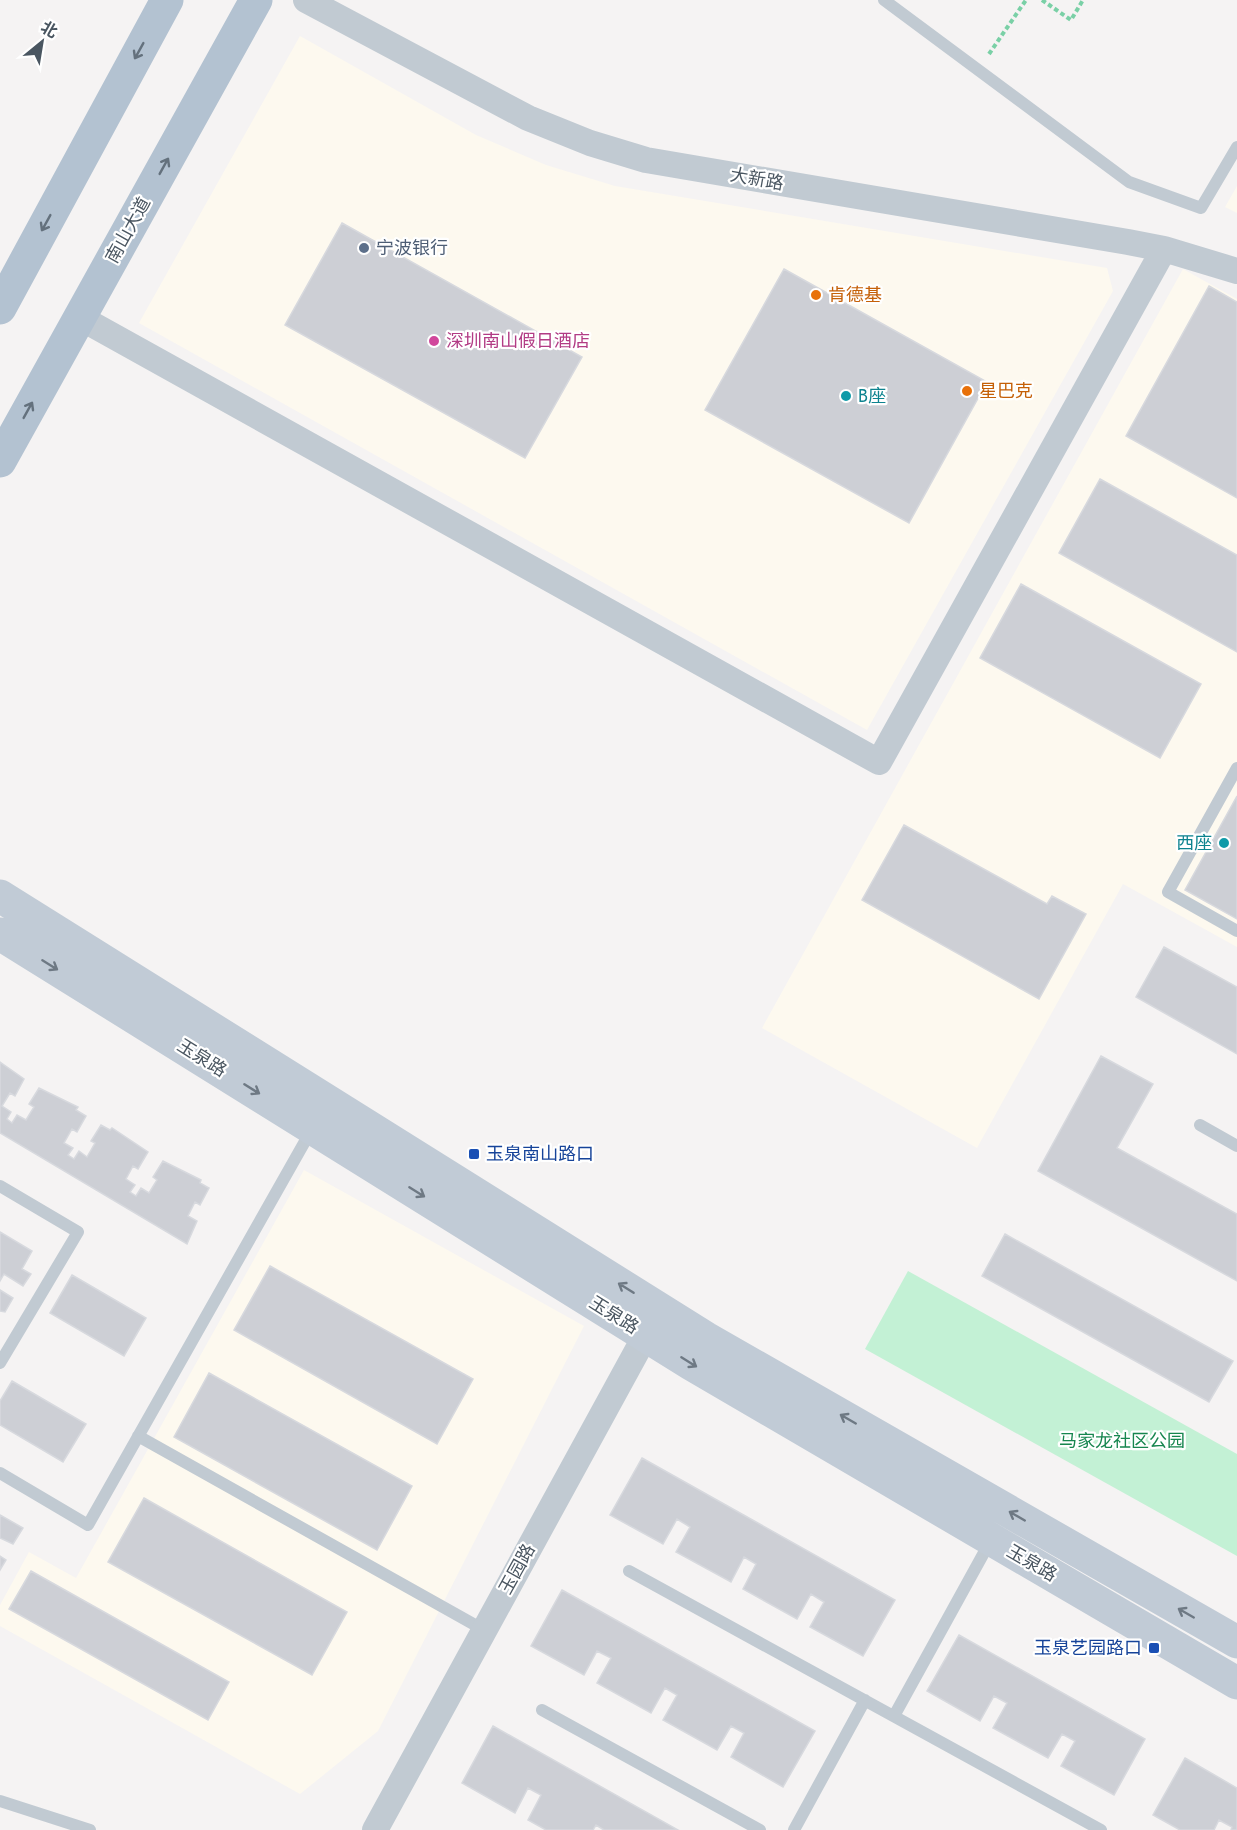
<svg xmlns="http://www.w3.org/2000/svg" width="1237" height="1830" font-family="Jost,'Noto Sans SC',sans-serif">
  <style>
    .commercial { fill: #fdf9ef }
    .green { fill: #c3f1d5 }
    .building { fill: #cdcfd5; stroke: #d7d9de; stroke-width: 1.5 }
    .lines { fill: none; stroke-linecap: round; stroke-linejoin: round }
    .path { stroke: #7ad0a6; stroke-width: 4; stroke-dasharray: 4.5 3; stroke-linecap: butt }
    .lane { stroke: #c1cad2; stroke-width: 12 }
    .street { stroke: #c1cad2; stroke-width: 26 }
    .secondary { stroke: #c1cbd6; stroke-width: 33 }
    .primary { stroke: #b3c2d1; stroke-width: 33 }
    .oneway { stroke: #64717d }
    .oneway2 { stroke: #6e7984 }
    .service-dot { fill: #5c6f8a; stroke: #fff; stroke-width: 2 }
    .food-dot { fill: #e8710a; stroke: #fff; stroke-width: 2 }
    .hotel-dot { fill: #d1479c; stroke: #fff; stroke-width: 2 }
    .culture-dot { fill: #0f9aa8; stroke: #fff; stroke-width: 2 }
    .transit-dot { fill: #1a4fb4; stroke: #fff; stroke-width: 2 }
    .labels { text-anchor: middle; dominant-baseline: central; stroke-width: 4.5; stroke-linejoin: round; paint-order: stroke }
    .street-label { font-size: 18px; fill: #4a5661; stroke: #fff }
    .service-label { font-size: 18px; fill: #4e5e75; stroke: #fff; text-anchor: start }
    .food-label { font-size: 18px; fill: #c56008; stroke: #fff; text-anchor: start }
    .hotel-label { font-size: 18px; fill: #b23c85; stroke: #fff; text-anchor: start }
    .culture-label { font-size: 18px; fill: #0d838f; stroke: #fff; text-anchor: start }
    .transit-label { font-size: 18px; fill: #164399; stroke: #fff; text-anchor: start }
    .park-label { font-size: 18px; fill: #17864f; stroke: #fff }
  </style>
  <rect width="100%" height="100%" fill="#f5f3f3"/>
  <!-- commercial -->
  <path class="commercial" d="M300,36L476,135L546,165L615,186L1107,268L1113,291L867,730L139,323Z
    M1237,186V213L1225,207Z
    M1183,269L1237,299V947L1123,884L977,1148L762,1028Z
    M304,1170L584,1326L378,1731L300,1794L0,1626V1605L29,1552L76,1578Z"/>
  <!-- green -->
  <path class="green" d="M908,1271L1237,1454V1556L865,1349Z"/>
  <!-- building -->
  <path class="building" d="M342,223L582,357L525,458L285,325Z
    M784,269L987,382L909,523L705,410Z
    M1209,286L1237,302V498L1126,436Z
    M1100,479L1237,555V652L1059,553Z
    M1021,584L1201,684L1160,758L980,658Z
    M1237,796V919L1185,890Z
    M904,825L1047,904L1052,896L1086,914L1039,999L862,900Z
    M1164,947L1237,987V1054L1136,997Z
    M1101,1056L1153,1084L1117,1148L1237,1214V1281L1038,1171Z
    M0,1062L24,1079L15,1096L10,1093L2,1106L11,1112L7,1119L12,1123L17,1115L26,1120L34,1107L29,1104L39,1088L78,1107L76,1110L86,1116L77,1132L72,1129L64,1143L73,1148L68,1155L74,1159L79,1151L87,1157L95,1143L91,1141L101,1125L110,1130L112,1128L148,1152L138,1169L133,1166L126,1179L135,1185L130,1192L136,1196L141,1188L149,1193L157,1180L153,1177L163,1161L201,1180L200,1183L209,1188L200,1205L195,1202L188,1216L197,1221L187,1244L0,1133Z
    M0,1232L32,1251L22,1269L31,1274L23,1286L4,1274L0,1281Z
    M1005,1234L1233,1361L1209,1402L982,1276Z
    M270,1266L473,1379L437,1444L234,1330Z
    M72,1275L146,1318L124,1356L50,1313Z
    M0,1290L13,1298L5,1312L0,1311Z
    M209,1373L412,1486L377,1550L174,1437Z
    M12,1381L86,1424L63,1462L0,1425V1401Z
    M642,1458L895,1600L863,1656L810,1627L824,1602L811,1594L797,1619L743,1589L756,1564L744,1557L731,1582L676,1552L690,1527L677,1519L663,1544L610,1515Z
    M144,1498L347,1612L312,1675L108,1562Z
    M0,1515L23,1528L13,1544L0,1538Z
    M0,1556L6,1560L0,1570Z
    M31,1571L229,1682L208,1720L9,1609Z
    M562,1590L815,1731L783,1787L731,1757L744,1733L731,1726L717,1750L663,1720L677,1695L665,1688L651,1713L597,1683L611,1658L597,1651L584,1675L531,1646Z
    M959,1635L1145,1739L1114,1795L1061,1766L1075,1741L1062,1734L1048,1758L993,1728L1007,1703L994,1696L980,1721L927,1691Z
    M493,1726L678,1830H604L596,1825L593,1830H546L528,1820L541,1795L528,1788L515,1813L462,1783Z
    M1185,1758L1237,1788V1830H1231L1232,1827L1219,1820L1214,1830H1180L1153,1815Z"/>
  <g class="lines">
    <!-- path -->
    <path class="path" d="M1042,0L1071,20L1083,0
      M989,54L1026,0"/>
    <!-- lane -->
    <path class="lane" d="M884,0L1129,182L1201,208L1237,147
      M1237,768L1168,892L1237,931
      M1200,1125L1237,1146
      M0,1186L78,1232L0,1363
      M138,1436L484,1630
      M0,1473L88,1525L312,1129
      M629,1571L1101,1830
      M542,1710L760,1830
      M894,1716L991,1540
      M0,1801L90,1830
      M794,1830L865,1700"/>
    <!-- street -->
    <path class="street" d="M306,0L528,118L590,143L646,160L1128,242L1164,249L1237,271
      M79,317L879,762L1164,249
      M375,1830L654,1320"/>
    <!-- secondary -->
    <path class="secondary" d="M0,896L706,1338L1237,1642
      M0,934L691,1364L1237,1683"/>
    <!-- primary -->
    <path class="primary" d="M0,308L167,0
      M0,461L256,0"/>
  </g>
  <!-- one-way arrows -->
  <defs><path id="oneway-shaft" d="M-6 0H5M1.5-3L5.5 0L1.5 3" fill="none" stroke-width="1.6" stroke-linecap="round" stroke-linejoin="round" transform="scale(1.5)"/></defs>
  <g class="oneway">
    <use href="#oneway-shaft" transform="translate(139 51) rotate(119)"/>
    <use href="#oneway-shaft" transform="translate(164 166) rotate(-61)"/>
    <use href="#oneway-shaft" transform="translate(46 223) rotate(119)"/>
    <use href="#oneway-shaft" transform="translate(28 410) rotate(-61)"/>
  </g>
  <g class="oneway2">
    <use href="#oneway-shaft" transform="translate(50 965) rotate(32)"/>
    <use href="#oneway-shaft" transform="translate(252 1089) rotate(32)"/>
    <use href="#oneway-shaft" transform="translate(417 1192) rotate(32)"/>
    <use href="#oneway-shaft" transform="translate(626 1288) rotate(-148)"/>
    <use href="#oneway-shaft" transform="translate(689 1362) rotate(32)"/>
    <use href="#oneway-shaft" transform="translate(848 1419) rotate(-150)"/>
    <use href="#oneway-shaft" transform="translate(1017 1516) rotate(-150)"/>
    <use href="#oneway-shaft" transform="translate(1186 1613) rotate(-150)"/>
  </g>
  <!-- markers -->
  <circle class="service-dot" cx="364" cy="248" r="6"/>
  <g class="food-dot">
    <circle cx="816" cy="295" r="6"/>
    <circle cx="967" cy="391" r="6"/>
  </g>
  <circle class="hotel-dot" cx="434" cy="341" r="6"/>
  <g class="culture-dot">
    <circle cx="846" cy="396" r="6"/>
    <circle cx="1224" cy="843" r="6"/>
  </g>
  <g class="transit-dot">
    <rect x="468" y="1148" width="12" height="12" rx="3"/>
    <rect x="1148" y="1642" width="12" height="12" rx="3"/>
  </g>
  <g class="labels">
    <!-- street labels -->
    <g class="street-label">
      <text transform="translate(757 179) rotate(10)">大新路</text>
      <text transform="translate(128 230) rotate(-61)">南山大道</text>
      <text transform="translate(202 1058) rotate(32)">玉泉路</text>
      <text transform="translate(614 1315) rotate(32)">玉泉路</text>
      <text transform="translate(1032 1563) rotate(30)">玉泉路</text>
      <text transform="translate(517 1569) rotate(-61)">玉园路</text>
    </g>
    <!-- service labels -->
    <g class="service-label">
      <text x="376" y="248">宁波银行</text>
    </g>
    <!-- food labels -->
    <g class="food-label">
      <text x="828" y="295">肯德基</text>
      <text x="979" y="391">星巴克</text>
    </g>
    <!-- hotel labels -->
    <g class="hotel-label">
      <text x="446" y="341">深圳南山假日酒店</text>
    </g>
    <!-- culture labels -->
    <g class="culture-label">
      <text x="858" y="396">B座</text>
      <text x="1212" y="843" text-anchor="end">西座</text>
    </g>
    <!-- transit labels -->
    <g class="transit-label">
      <text x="486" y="1154">玉泉南山路口</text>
      <text x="1142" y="1648" text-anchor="end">玉泉艺园路口</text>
    </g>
    <!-- park labels -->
    <g class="park-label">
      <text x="1122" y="1441">马家龙社区公园</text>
    </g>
  </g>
  <!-- north arrow -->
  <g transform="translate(42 42) rotate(30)" stroke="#ffffff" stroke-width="4.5" paint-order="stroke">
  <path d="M0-4.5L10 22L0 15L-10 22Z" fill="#4a5661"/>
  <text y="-9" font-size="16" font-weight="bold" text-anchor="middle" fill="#4a5661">北</text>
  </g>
</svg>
